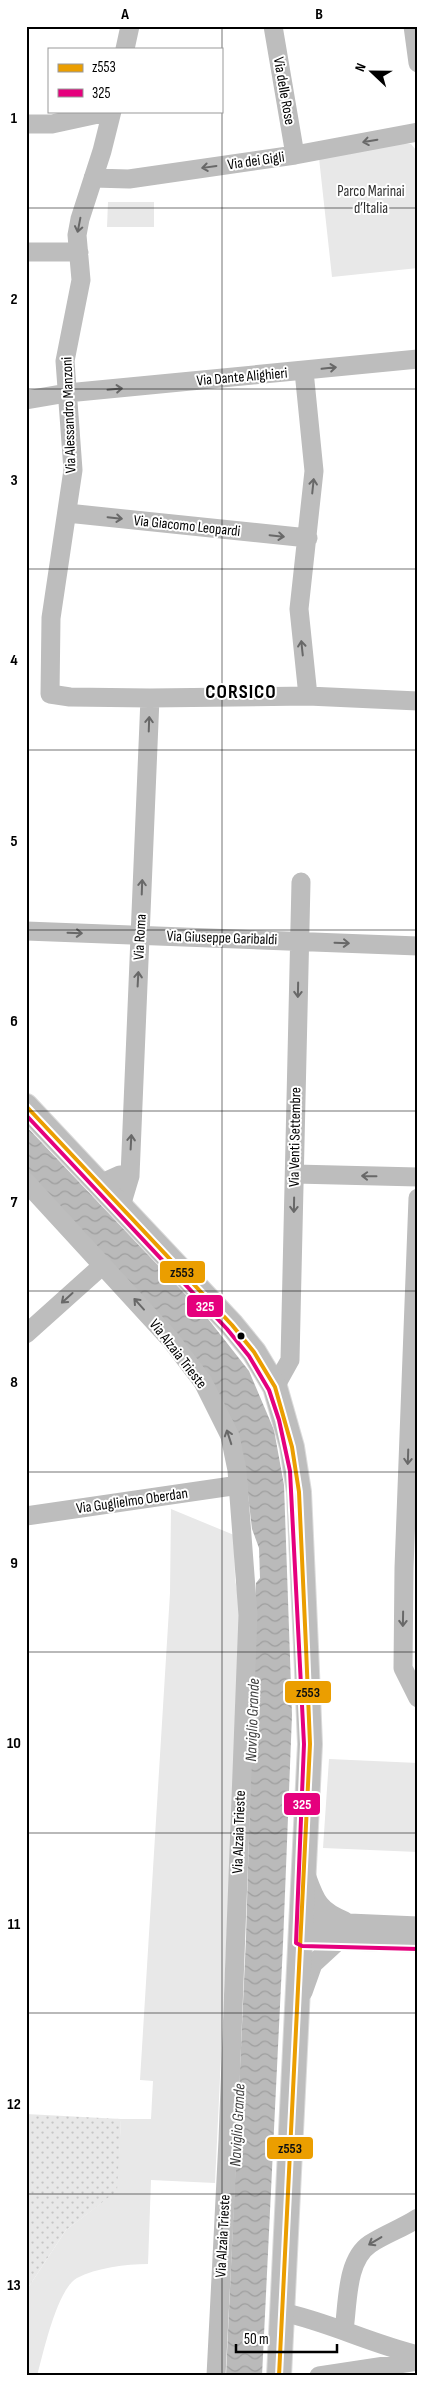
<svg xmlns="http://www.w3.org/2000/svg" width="444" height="2402" font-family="'Sofia Sans Condensed',sans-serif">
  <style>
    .grass { fill: url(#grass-dots) }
    .park { fill: #e8e8e8 }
    .water { fill: url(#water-waves) }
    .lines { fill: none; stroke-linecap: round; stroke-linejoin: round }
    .major-casing { stroke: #dbdbdb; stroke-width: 26 }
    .minor { stroke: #bdbdbd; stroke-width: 19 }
    .major { stroke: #bdbdbd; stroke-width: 24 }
    .bus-1-casing { stroke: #fff; stroke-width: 8 }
    .bus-2-casing { stroke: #fff; stroke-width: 8 }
    .bus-1 { stroke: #eb9e00; stroke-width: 4 }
    .bus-2 { stroke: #e5007d; stroke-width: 4 }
    .oneway { stroke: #686868 }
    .grid { fill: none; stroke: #000; stroke-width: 1; stroke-opacity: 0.55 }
    .bus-dot { fill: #000; stroke: #fff; stroke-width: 2 }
    .labels { text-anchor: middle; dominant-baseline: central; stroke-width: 4; stroke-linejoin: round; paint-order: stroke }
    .street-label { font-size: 15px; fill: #000; stroke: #fff }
    .park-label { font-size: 15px; fill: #2d2d2d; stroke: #fff }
    .water-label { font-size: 16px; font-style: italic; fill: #3e3e3e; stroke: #fff }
    .district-label { font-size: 20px; font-weight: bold; letter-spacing: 1px; fill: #000; stroke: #fff }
    .line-badge { stroke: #fff; stroke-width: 2 }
    .badge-label { font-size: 14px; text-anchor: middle; font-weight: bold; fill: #fff }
    .pale-badge-label { font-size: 14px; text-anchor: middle; font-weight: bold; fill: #111 }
    .neatline { fill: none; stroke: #000; stroke-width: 2 }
    .grid-label { font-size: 16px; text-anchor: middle; font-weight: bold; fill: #000 }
  </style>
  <defs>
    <pattern id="grass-dots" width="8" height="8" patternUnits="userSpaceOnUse" patternTransform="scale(1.25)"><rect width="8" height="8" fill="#e8e8e8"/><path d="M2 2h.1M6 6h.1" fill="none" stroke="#c5c5c5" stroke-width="1.8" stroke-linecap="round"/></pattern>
    <pattern id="water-waves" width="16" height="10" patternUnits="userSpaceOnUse" patternTransform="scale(1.25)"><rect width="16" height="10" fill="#bababa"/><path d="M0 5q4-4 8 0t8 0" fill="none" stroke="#9e9e9e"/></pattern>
  </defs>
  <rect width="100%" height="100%" fill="#fff"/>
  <!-- grass -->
  <path class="grass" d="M26,2114L121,2119L118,2191L66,2230L26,2291Z"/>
  <!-- park -->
  <path class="park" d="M404,143L411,144L416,150L418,268L332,277L319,158Z
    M108,202H154V227H107Z
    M171,1509L234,1535L235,1580L242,1614L215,2183L151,2180L148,2264C126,2264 96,2268 77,2278C57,2289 43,2354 37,2376H26V2291L66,2230L117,2191L121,2119H151L153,2081L140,2080L170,1593Z
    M329,1759L418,1763V1852L323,1848Z"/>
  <!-- water -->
  <path class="water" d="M26,1126L205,1315L249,1371L274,1430L284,1485L292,1715L283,1944L262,2376H226L246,1938L256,1583L260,1578L259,1548L252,1529L247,1486L229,1422L26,1175Z"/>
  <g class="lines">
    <!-- major casing -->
    <g class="major-casing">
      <path id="major" d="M26,1106L232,1325L254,1352L275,1387L292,1447L299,1492L306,1647L310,1744L279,2376"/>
    </g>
    <!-- minor -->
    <path class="minor" d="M273,26L295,155
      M413,26L418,63
      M125,49L130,26
      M26,124H52L112,111L102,151L80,219L77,235L81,280L65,361L73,470L51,618L50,694L70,697L150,698L308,696L418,701
      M93,178L129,179L295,155L418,132
      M26,252H79
      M304,371L314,471L299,609L308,696
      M26,400L67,393L418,359
      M67,513L308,538
      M26,931L418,946
      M295,1174L418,1177
      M26,1182L170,1339L203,1382L230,1436L237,1470L248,1615L228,2140L216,2376
      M100,1184L120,1175L130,1176
      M418,1198L404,1568L403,1668L418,1698
      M121,1206L130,1176L150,698
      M26,1334L103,1265
      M275,1387L290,1360L301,882
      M26,1516L239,1485
      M305,1872C315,1899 317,1910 345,1921
      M303,1921L418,1926
      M302,1940L418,1943
      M303,1992L313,1964L338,1941
      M282,2312C329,2322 371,2344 418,2355
      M344,2330C348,2303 346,2260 370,2244C385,2234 403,2228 418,2218
      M319,2376L418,2361"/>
    <!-- major -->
    <use href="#major" class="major"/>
    <!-- bus-1 casing -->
    <g class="bus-1-casing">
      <path id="bus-1" d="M26,1106L232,1325L254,1352L275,1387L292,1447L299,1492L306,1647L310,1744L279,2376"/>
    </g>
    <!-- bus-2 casing -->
    <g class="bus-2-casing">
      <path id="bus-2" d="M26,1115L227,1329L249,1356L269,1390L279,1420L290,1471L304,1744L296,1943L302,1946L418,1949"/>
    </g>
    <!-- bus-1 -->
    <use href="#bus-1" class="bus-1"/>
    <!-- bus-2 -->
    <use href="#bus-2" class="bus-2"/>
  </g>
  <!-- one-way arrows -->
  <defs><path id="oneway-shaft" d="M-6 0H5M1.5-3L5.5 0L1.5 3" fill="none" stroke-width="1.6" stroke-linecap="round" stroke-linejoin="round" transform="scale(1.25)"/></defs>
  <g class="oneway">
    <use href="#oneway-shaft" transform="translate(370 141) rotate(170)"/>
    <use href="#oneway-shaft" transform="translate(209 167) rotate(172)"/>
    <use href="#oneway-shaft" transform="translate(79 225) rotate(101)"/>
    <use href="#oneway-shaft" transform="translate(329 368) rotate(-6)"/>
    <use href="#oneway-shaft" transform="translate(115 389) rotate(-5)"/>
    <use href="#oneway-shaft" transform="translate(313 486) rotate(-84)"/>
    <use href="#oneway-shaft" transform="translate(115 518) rotate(6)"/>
    <use href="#oneway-shaft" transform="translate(277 536) rotate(6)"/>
    <use href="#oneway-shaft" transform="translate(302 648) rotate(-96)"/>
    <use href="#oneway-shaft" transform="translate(149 724) rotate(-88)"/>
    <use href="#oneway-shaft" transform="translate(142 887) rotate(-88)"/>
    <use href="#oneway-shaft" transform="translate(75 933) rotate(2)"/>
    <use href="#oneway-shaft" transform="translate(342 943) rotate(2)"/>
    <use href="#oneway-shaft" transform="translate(138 979) rotate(-87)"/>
    <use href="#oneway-shaft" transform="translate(298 990) rotate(91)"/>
    <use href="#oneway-shaft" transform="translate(131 1142) rotate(-87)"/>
    <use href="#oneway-shaft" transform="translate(369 1176) rotate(-179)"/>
    <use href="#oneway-shaft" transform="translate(294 1205) rotate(91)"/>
    <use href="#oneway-shaft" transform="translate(67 1298) rotate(138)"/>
    <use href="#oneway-shaft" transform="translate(139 1304) rotate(-132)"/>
    <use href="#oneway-shaft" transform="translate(229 1437) rotate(-108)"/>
    <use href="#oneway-shaft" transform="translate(408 1457) rotate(92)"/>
    <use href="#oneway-shaft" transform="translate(403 1619) rotate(91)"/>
    <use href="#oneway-shaft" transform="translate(375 2241) rotate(149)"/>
  </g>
  <!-- grid -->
  <path class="grid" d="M222,26V2376M26,208H418M26,389H418M26,569H418M26,750H418M26,930H418M26,1111H418M26,1291H418M26,1472H418M26,1652H418M26,1833H418M26,2013H418M26,2194H418"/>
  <!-- markers -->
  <circle class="bus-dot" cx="241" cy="1336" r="4.5"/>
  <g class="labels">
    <!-- street labels -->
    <g class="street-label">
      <text transform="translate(284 91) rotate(80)">Via delle Rose</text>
      <text transform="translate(256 161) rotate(-8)">Via dei Gigli</text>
      <text transform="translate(242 377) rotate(-5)">Via Dante Alighieri</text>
      <text transform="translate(69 415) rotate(-92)">Via Alessandro Manzoni</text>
      <text transform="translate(187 526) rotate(6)">Via Giacomo Leopardi</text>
      <text transform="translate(140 937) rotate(-87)">Via Roma</text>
      <text transform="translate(222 938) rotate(2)">Via Giuseppe Garibaldi</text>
      <text transform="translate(295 1137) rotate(-89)">Via Venti Settembre</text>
      <text transform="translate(178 1354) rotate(52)">Via Alzaia Trieste</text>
      <text transform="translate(132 1501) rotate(-8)">Via Guglielmo Oberdan</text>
      <text transform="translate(239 1832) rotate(-88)">Via Alzaia Trieste</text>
      <text transform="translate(223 2236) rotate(-87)">Via Alzaia Trieste</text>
    </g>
    <!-- park labels -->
    <g class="park-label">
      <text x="371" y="191">Parco Marinai<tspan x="371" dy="17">d’Italia</tspan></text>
    </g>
    <!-- water labels -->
    <g class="water-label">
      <text transform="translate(253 1720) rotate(-88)">Naviglio Grande</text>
      <text transform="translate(238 2125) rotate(-87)">Naviglio Grande</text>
    </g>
    <!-- district labels -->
    <g class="district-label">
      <text x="241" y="692">CORSICO</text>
    </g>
  </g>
  <g class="line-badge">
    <rect x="159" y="1260" width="47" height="24" rx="5" fill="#eb9e00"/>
    <rect x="186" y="1294" width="38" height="24" rx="5" fill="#e5007d"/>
    <rect x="284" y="1680" width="48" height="24" rx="5" fill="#eb9e00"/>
    <rect x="283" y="1792" width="38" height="24" rx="5" fill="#e5007d"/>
    <rect x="266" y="2136" width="48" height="24" rx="5" fill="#eb9e00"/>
  </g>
  <g class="badge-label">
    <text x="205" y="1311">325</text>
    <text x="302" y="1809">325</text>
  </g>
  <g class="pale-badge-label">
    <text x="182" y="1277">z553</text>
    <text x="308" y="1697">z553</text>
    <text x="290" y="2153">z553</text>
  </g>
  <!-- border -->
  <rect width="444" height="2402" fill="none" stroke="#ffffff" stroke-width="55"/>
  <!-- legend -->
  <rect x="48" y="48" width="175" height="65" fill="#ffffff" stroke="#999999"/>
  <rect x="58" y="64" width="25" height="8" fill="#eb9e00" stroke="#999999"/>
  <text x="92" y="72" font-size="15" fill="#000000">z553</text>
  <rect x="58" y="89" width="25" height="8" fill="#e5007d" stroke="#999999"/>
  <text x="92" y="98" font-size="15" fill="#000000">325</text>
  <!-- north arrow -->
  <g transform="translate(372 72) rotate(292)" stroke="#ffffff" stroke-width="4" paint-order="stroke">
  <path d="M0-4L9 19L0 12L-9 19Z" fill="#000000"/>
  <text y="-8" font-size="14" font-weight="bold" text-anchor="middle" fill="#000000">N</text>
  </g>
  <!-- scale -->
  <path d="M236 2344v8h101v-8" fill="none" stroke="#000000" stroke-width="2.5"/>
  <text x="244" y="2344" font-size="15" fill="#000000" stroke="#ffffff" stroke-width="4" paint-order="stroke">50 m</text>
  <rect x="28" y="28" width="388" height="2346" class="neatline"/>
  <g class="grid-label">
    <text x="125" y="19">A</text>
    <text x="319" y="19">B</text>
    <text x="14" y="123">1</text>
    <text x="14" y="304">2</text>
    <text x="14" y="485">3</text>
    <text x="14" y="665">4</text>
    <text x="14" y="846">5</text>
    <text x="14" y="1026">6</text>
    <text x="14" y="1207">7</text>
    <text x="14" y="1387">8</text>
    <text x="14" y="1568">9</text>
    <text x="14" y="1748">10</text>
    <text x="14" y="1929">11</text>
    <text x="14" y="2109">12</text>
    <text x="14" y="2290">13</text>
  </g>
</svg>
